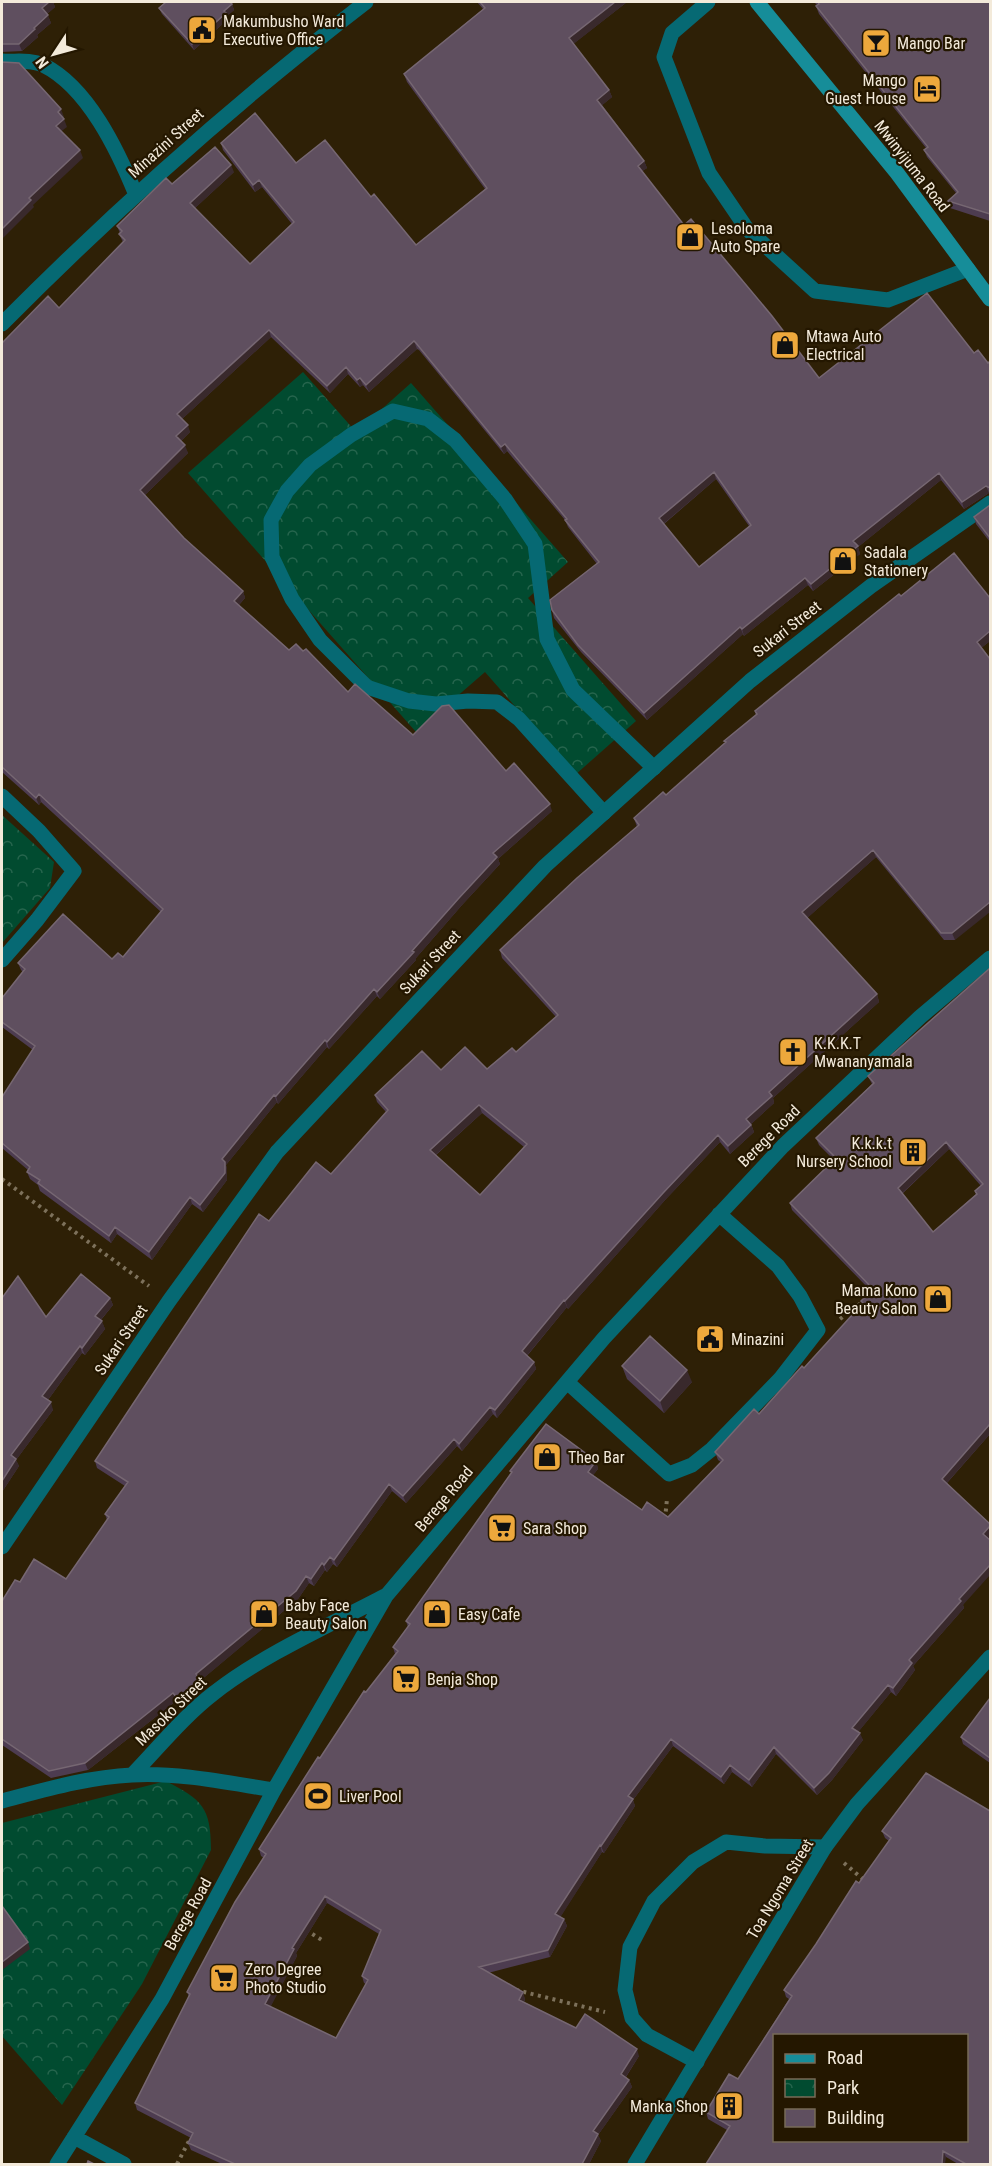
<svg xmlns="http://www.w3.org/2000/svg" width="992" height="2166" font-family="'Roboto Condensed',sans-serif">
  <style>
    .park { fill: url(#park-crowns) }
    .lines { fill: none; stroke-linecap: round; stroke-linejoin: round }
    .path { stroke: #7d715b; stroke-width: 4; stroke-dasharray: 3 4.5; stroke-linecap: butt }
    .lane { stroke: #066973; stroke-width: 15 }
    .street { stroke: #066973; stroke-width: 15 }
    .secondary { stroke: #168d99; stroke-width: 15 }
    .wall { fill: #4d3c50; fill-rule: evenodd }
    .shaded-wall { fill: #39292c }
    .building { fill: #5f4f5f; stroke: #766772; stroke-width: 1.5; fill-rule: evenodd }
    .labels { text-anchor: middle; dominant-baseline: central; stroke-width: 4.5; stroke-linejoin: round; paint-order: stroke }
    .poi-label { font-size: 16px; fill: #f3eada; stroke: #241700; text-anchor: start }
    .street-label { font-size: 16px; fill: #f3eada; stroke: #241700 }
  </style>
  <defs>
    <pattern id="park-crowns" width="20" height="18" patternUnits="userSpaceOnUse" patternTransform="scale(1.5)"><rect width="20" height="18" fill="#014b30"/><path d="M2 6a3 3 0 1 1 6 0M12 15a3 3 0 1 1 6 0" fill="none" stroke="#26654d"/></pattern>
  </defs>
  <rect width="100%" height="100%" fill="#2e2006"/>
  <!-- park -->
  <path class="park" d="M303,372L356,432L411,383L568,562L528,598L636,721L575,775L485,672L416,732L188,473Z
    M2,815L54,862L50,888L2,943Z
    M166,1781C202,1800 211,1807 211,1850L142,1984L62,2105L2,2036V1823Z"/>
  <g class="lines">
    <!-- path -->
    <path class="path" d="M2,1179L149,1286
      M840,1319L865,1300
      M665,1519L667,1499
      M844,1863L864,1880
      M306,1930L325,1942
      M516,1990L605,2012
      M177,2164L190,2139"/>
    <!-- lane -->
    <path class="lane" d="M604,813L519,719L497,702L468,701L436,704L409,701L367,687L320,640L292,599L272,557L271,520L287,491L310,465L351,435L393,411L428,419L455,440L505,499L535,544L547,639L573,690L654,768
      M697,2062L647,2035L632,2018L625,1990L630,1947L654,1901L693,1862L726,1842L765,1846L825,1847"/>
    <!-- street -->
    <path class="street" d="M708,2L672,33L664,57L709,173L747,229L815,291L888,300L968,269
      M2,61C15,62 30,59 43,65C88,87 118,151 136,195
      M2,324C116,209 237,101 366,2
      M2,796L39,831L74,871L37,920L2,960
      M567,1382L669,1474L692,1465L712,1449L780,1379L818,1330L800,1296L778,1266L719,1214
      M2,1547L169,1301L277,1152L545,866L750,681L871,586L990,503
      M133,1774C159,1747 184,1716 214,1693C262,1655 330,1625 385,1596
      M2,1801C44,1790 88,1777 132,1775C178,1772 229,1783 274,1790
      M74,2137L124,2164
      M57,2164L162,1999L274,1790L386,1596L604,1338L783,1146L920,1017L990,958
      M635,2164L825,1847L857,1804L990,1657"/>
    <!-- secondary -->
    <path class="secondary" d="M757,2L897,173L990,299"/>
  </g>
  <!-- wall -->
  <path class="wall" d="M2,2H53L55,7L47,14L51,23L37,35L38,37L22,51L2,52Z
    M477,2H627L573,44L609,90L612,97L602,105L644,161L647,168L642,171L684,225L819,378L974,353L988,363L990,361V494L989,493L964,509L941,480L858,547L860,554L813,591L808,585L744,636L743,634L647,720L581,652L554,618L552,610L597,564L568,527L565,520L507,451L504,454L419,350L417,349L369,392L363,385L360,387L348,374L330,393L271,337L182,419L190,432L181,441L188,453L145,495L184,538L243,591L245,598L239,605L289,650L348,692L413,735L506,771L552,811L498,859L500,864L462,905L416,958V960L380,999L377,996L329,1049L327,1047L278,1104L277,1102L226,1165L227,1169V1180L203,1212L192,1204L152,1260L117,1234L111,1243L40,1191L38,1185L30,1179L27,1172L28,1170L2,1148V1097L33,1050L2,1027V998L23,972L21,970L18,963L112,959L123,957L161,912L41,802L39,805L2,772V343L59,308L123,242L119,234L120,233L117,226L172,184L234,172L195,208L250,264L292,224L262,187L255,192L223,150L221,143L296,163L371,197L416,245L485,189L407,82L404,74L483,9ZM716,479L749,526L699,567L664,524Z
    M814,2H990V221L950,208L948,201L956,193L927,157L924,150L926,148L819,14L816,6L817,5Z
    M232,4L234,10L227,16L228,19L194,50L162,14L159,8Z
    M990,505V542L976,524L974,517Z
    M901,596L990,641L981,648L955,940H944L876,857L807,918L877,994L879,1002L773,1098L774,1103L751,1124L754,1132L730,1154L720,1142L666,1199L568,1309L567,1307L527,1356L534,1362L536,1369L497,1418L493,1414L462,1451L457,1446L406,1503L392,1491L337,1567L333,1564L327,1572L325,1570L314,1586L309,1583L298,1599L201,1680L204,1688L181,1706L176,1701L88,1770L51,1778L2,1745V1601L20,1582L66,1579L107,1520L105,1514L125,1486L97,1468L95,1461L269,1221L331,1174L386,1112L377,1102L375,1095L441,1070L487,1069L516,1052L556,1017L502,958L500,950L637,827L634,818L666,795L725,743L724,741L756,715L755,711ZM482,1113L524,1147L480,1195L436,1155Z
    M990,971V1434L947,1483L988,1538L963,1605L964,1608L913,1666L915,1670L896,1696L891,1692L858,1732L863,1740L832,1780L817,1795L776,1754L752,1787L732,1772L724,1784L673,1746L633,1800L635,1806L604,1853L602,1852L560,1917L564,1919L567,1926L550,1957L488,1973L523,1992L525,2000L524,2002L576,2028L639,2056L626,2077L629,2080L632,2087L598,2135L601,2141L589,2164H222L191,2150L188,2143L191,2138L137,2110L135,2103L189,1997L187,1992L264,1858L261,1856L259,1849L320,1758L366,1692L395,1654L393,1647L408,1627L406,1621L511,1473L510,1471L596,1461L598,1469L593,1475L642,1510L668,1517L721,1462L718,1460L715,1452L759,1414L804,1368L862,1304L861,1301L871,1291L792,1210L790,1203L834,1160L819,1145L816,1138L872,1084L868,1076ZM949,1149L981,1186L975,1191L976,1194L933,1232L902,1194ZM327,1903L379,1934L362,1976L364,1983L366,1984L336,2038L270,2007L297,1956L296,1953Z
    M2,1298L46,1317L110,1298L113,1305L101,1320L105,1329L85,1355L82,1353L48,1400L53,1410L16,1460L19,1466L2,1492Z
    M622,1366L692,1382L664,1413L627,1379Z
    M990,1698V1763L963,1744L961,1737Z
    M926,1773L990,2164H958L946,2157L727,2130L708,2119L706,2112L738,2079L789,1999L786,1997L784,1990L889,1841L885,1838L882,1831Z"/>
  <!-- shaded-wall -->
  <path class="shaded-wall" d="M49,2H53L55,7L45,16L42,8Z
    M615,2H627L571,46L569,38Z
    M232,4L234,10L227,16L228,19L194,50L192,44Z
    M48,15L51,23L37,35L38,37L22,51L19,44L34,28Z
    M609,90L612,97L600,107L597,100Z
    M61,109L64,117L61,120L58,112Z
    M64,119L67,127L59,133L56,126Z
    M80,150L83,158L33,205L34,207L2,239V229L29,198Z
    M644,161L647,168L640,173L638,166Z
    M231,165L234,172L193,210L190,203Z
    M259,180L262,187L255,192L253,185Z
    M269,330L271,337L180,421L177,414Z
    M414,341L417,349L369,392L366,385Z
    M346,367L348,374L330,393L327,386Z
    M360,378L363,385L360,387L357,380Z
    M188,425L190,432L179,443L176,436Z
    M505,444L507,451L504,454L501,447Z
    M185,445L188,453L143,497L140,490Z
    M714,472L716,479L662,525L659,518Z
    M939,473L941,480L858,547L860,554L813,591L811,584L853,541Z
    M986,486L989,493L964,509L962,502Z
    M805,578L808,585L744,636L742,629Z
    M243,591L245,598L236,608L234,601Z
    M740,627L743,634L647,720L644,713Z
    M990,631V641L980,649L977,642Z
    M39,794L41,802L39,805L36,798Z
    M550,804L552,811L498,859L500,864L462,905L416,958V960L380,999L377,992L493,853Z
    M873,850L876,857L805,920L802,912Z
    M990,902V912L955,940L952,933Z
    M374,989L377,996L329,1049L327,1042Z
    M877,994L879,1002L773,1098L774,1103L749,1126L746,1119L769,1092Z
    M325,1040L327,1047L278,1104L276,1096Z
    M274,1095L277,1102L226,1165L227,1169V1180L203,1212L200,1205L222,1159Z
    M479,1105L482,1113L433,1157L430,1150Z
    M751,1125L754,1132L730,1154L728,1146Z
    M718,1135L720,1142L666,1199L568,1309L565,1301L664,1192Z
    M946,1142L949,1149L900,1195L898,1188Z
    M190,1197L192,1204L152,1260L149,1252Z
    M115,1227L117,1234L111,1243L109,1236Z
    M110,1298L113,1305L98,1323L95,1316Z
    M564,1300L567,1307L524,1359L522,1351Z
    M102,1321L105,1329L85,1355L82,1348Z
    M80,1346L82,1353L45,1404L42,1396Z
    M534,1362L536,1369L497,1418L495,1410Z
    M687,1370L692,1382L664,1413L660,1401Z
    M51,1402L53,1410L16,1460L19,1466L2,1492V1481L11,1455Z
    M490,1407L493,1414L462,1451L459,1444Z
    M990,1424V1434L944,1486L942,1479Z
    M454,1439L457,1446L406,1503L403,1496Z
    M596,1461L598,1469L590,1479L588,1472Z
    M389,1484L392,1491L337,1567L334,1560Z
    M990,1526V1536L986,1541L983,1534Z
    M330,1557L333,1564L327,1572L324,1565Z
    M322,1563L325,1570L314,1586L311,1579Z
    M990,1565V1575L963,1605L964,1608L913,1666L915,1670L896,1696L893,1688L909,1660L959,1599Z
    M306,1576L309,1583L298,1599L199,1682L196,1674Z
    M201,1681L204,1688L181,1706L178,1699Z
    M888,1685L891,1692L855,1736L852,1728Z
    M173,1693L176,1701L88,1770L85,1763Z
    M860,1733L863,1740L832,1780L817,1795L814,1788Z
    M671,1739L673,1746L633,1800L635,1806L604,1853L601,1846L628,1796Z
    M774,1747L776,1754L752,1787L749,1780Z
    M730,1765L732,1772L724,1784L721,1777Z
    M600,1845L602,1852L558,1921L555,1914Z
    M325,1896L327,1903L296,1953L297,1956L268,2012L265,2004L292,1948Z
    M564,1919L567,1926L550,1957L548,1950Z
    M28,1942L30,1949L2,1970V1962Z
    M523,1992L525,2000L521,2007L519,2000Z
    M637,2049L639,2056L623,2081L621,2074Z
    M629,2080L632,2087L598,2135L601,2141L589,2164H582L593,2131Z
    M943,2151L946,2157L945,2164H942Z"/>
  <!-- building -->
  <path class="building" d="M2,2H49L42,8L48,15L34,28L35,29L19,44H2Z
    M166,2H229L232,4L224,11L226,13L192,44L159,8Z
    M480,2H615L569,38L609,90L597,100L644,161L638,166L684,225L691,219L772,316L819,378L927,293L974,353L978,350L988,363L990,361V488L986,486L962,502L939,473L853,541L858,546L811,584L805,578L742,629L740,627L644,713L578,645L552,610L550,600L599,562L565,520L567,519L505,444L501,447L416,343L414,341L366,385L360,378L357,380L346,367L327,386L269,330L177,414L188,425L176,436L185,445L140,490L184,538L243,591L234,601L289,650L296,644L303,651L306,649L348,692L355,684L413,735L442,706L449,705L506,771L514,763L550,804L493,853L497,857L459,898L412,951L414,952L377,992L374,989L327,1042L325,1040L276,1096L274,1095L222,1159L225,1162V1173L200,1205L190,1197L149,1252L115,1227L109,1236L38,1183L40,1180L27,1172L30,1167L2,1143V1097L35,1046L2,1022V998L25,969L18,963L63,914L112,959L118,953L123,957L163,909L39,794L36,798L2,767V343L48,296L59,308L125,240L119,234L122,231L117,226L166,178L172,184L215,147L231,165L190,203L250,264L294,222L259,180L253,185L221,143L255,113L296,163L325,140L371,197L374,194L416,245L487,188L404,74L485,8ZM714,472L751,525L699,567L659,518Z
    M818,2H990V214L948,201L958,192L924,150L928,147L816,6L819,4Z
    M2,62L19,63L61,109L58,112L64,119L56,126L80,150L29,198L31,200L2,229Z
    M990,505V538L974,517Z
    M954,553L990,598V631L977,642L990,659V902L952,933H941L873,850L802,912L877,994L769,1092L772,1096L746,1119L751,1125L728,1146L718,1135L664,1192L565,1301L564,1300L522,1351L534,1362L495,1410L490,1407L459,1444L454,1439L403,1496L389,1484L334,1560L330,1557L324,1565L322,1563L311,1579L306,1576L296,1591L196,1674L201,1681L178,1699L173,1693L85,1763L49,1771L2,1739V1601L15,1580L20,1582L34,1559L66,1579L109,1517L105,1514L128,1482L95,1461L259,1214L269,1221L316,1162L331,1174L388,1110L375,1095L422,1051L441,1070L465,1047L487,1069L512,1048L516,1052L558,1015L500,950L577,878L639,825L634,818L663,792L666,795L726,742L724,741L757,714L755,711L874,614L899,594L901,596ZM479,1105L527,1144L480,1195L430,1150Z
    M989,969L990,971V1424L942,1479L990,1524V1526L983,1534L990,1540V1565L959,1599L961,1601L909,1660L912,1663L893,1688L888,1685L852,1728L860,1733L829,1773L814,1788L774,1747L749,1780L730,1765L721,1777L671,1739L628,1796L633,1799L601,1846L600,1845L555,1914L564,1919L548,1950L479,1967L523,1992L519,2000L576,2028L585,2014L637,2049L621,2074L629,2080L593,2131L598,2134L582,2164H235L188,2143L193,2133L135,2103L190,1994L187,1992L235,1902L266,1854L259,1849L318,1757L320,1758L364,1691L366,1692L398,1651L393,1647L410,1624L406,1621L512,1472L510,1471L546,1424L596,1461L588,1472L642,1510L647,1502L668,1517L723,1460L715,1452L754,1409L759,1414L802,1366L804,1368L863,1303L861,1301L873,1289L790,1203L836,1158L816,1138L874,1083L868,1076ZM946,1142L983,1184L975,1191L977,1194L933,1232L898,1188ZM325,1896L381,1930L362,1976L368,1980L336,2038L265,2004L294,1949L292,1948Z
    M81,1274L110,1298L95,1316L102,1321L82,1348L80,1346L42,1396L51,1402L11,1455L16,1459L2,1481V1298L18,1276L46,1317Z
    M650,1336L687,1370L660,1401L622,1366Z
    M990,1698V1758L961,1737Z
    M926,1773L990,1811V2164H966L943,2151L942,2164H706L730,2126L706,2112L729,2074L738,2079L792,1996L784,1990L816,1944L856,1881L859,1883L891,1838L882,1831ZM774,2036H966V2140H774Z
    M2,1906L28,1942L2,1962Z
    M88,2161L94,2164H87Z"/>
  <!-- icons -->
  <defs>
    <g id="civic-square" transform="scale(1.5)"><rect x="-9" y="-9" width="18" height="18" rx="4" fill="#eda83c" stroke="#241700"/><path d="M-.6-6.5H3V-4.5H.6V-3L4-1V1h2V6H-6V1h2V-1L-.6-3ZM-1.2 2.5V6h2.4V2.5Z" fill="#111"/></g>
    <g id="bar-square" transform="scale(1.5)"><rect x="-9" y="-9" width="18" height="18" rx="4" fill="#eda83c" stroke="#241700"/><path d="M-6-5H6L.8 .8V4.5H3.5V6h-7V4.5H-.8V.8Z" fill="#111"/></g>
    <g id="hotel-square" transform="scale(1.5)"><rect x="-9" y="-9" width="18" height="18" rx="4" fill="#eda83c" stroke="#241700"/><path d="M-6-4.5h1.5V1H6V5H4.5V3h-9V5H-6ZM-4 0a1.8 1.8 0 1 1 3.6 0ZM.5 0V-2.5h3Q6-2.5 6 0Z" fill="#111"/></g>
    <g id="shop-square" transform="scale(1.5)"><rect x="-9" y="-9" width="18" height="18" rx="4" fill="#eda83c" stroke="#241700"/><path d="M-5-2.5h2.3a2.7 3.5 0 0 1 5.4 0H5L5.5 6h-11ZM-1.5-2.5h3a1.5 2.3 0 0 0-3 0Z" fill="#111"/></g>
    <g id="church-square" transform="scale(1.5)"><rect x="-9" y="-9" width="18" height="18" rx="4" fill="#eda83c" stroke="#241700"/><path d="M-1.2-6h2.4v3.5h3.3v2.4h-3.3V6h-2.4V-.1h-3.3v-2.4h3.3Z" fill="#111"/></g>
    <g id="building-square" transform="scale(1.5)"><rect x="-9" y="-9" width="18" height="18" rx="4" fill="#eda83c" stroke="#241700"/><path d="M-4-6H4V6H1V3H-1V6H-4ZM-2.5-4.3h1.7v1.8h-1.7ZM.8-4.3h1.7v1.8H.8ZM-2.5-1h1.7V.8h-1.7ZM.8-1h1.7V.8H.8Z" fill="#111"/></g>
    <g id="supermarket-square" transform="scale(1.5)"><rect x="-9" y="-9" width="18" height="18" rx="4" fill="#eda83c" stroke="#241700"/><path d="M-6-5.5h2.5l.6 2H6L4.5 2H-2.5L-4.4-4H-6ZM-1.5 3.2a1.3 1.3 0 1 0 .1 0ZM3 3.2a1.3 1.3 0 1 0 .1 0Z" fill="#111"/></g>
    <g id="stadium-square" transform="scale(1.5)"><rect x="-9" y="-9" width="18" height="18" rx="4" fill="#eda83c" stroke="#241700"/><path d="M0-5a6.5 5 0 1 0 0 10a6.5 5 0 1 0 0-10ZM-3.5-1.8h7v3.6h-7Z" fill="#111"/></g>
  </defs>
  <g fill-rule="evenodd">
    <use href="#civic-square" x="202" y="30"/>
    <use href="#bar-square" x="876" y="43"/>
    <use href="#hotel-square" x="927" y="89"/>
    <use href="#shop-square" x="690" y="237"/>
    <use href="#shop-square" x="785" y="345"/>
    <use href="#shop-square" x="843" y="561"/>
    <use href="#church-square" x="793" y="1052"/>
    <use href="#building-square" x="913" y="1152"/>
    <use href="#shop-square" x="938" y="1299"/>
    <use href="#civic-square" x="710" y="1339"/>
    <use href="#shop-square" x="547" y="1457"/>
    <use href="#supermarket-square" x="502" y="1528"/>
    <use href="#shop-square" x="264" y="1614"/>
    <use href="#shop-square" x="437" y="1614"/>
    <use href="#supermarket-square" x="406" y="1679"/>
    <use href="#stadium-square" x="318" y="1796"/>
    <use href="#supermarket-square" x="224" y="1978"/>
    <use href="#building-square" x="729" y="2106"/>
  </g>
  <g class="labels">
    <!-- poi labels -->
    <g class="poi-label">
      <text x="223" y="21">Makumbusho Ward<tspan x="223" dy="18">Executive Office</tspan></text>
      <text x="897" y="43">Mango Bar</text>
      <text x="906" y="80" text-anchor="end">Mango<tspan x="906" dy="18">Guest House</tspan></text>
      <text x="711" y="228">Lesoloma<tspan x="711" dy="18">Auto Spare</tspan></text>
      <text x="806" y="336">Mtawa Auto<tspan x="806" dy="18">Electrical</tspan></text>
      <text x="864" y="552">Sadala<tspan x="864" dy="18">Stationery</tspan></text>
      <text x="814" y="1043">K.K.K.T<tspan x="814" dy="18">Mwananyamala</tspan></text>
      <text x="892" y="1143" text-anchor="end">K.k.k.t<tspan x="892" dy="18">Nursery School</tspan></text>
      <text x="917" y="1290" text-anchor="end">Mama Kono<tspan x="917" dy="18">Beauty Salon</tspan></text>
      <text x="731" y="1339">Minazini</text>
      <text x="568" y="1457">Theo Bar</text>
      <text x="523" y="1528">Sara Shop</text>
      <text x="285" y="1605">Baby Face<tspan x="285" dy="18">Beauty Salon</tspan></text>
      <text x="458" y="1614">Easy Cafe</text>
      <text x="427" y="1679">Benja Shop</text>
      <text x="339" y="1796">Liver Pool</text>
      <text x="245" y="1969">Zero Degree<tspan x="245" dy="18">Photo Studio</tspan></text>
      <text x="708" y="2106" text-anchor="end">Manka Shop</text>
    </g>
    <!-- street labels -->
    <g class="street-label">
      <text transform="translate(166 143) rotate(-42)">Minazini Street</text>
      <text transform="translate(912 166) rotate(52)">Mwinyijuma Road</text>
      <text transform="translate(787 629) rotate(-38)">Sukari Street</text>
      <text transform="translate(430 962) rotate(-47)">Sukari Street</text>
      <text transform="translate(769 1136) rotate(-45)">Berege Road</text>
      <text transform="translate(121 1340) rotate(-56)">Sukari Street</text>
      <text transform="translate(444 1499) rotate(-50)">Berege Road</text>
      <text transform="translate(171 1711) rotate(-44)">Masoko Street</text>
      <text transform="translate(780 1889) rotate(-59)">Toa Ngoma Street</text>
      <text transform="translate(188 1914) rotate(-61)">Berege Road</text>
    </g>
  </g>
  <!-- border -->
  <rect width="992" height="2166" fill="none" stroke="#f3eada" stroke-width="6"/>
  <!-- legend -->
  <rect x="773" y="2034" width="195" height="108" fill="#241700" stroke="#776b57" stroke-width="1.5"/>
  <rect x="785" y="2054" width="30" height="9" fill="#168d99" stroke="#776b57" stroke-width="1.5"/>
  <text x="827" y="2064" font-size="18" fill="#f3eada">Road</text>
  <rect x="785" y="2079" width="30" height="18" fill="url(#park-crowns)" stroke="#776b57" stroke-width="1.5"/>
  <text x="827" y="2094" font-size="18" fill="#f3eada">Park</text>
  <rect x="785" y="2109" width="30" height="18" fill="#5f4f5f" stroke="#776b57" stroke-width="1.5"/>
  <text x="827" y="2124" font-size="18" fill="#f3eada">Building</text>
  <!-- north arrow -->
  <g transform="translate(54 54) rotate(234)" stroke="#241700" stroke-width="4.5" paint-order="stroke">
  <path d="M0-4.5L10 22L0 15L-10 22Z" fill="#f3eada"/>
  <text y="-9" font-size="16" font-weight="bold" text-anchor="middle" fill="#f3eada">N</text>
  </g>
</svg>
